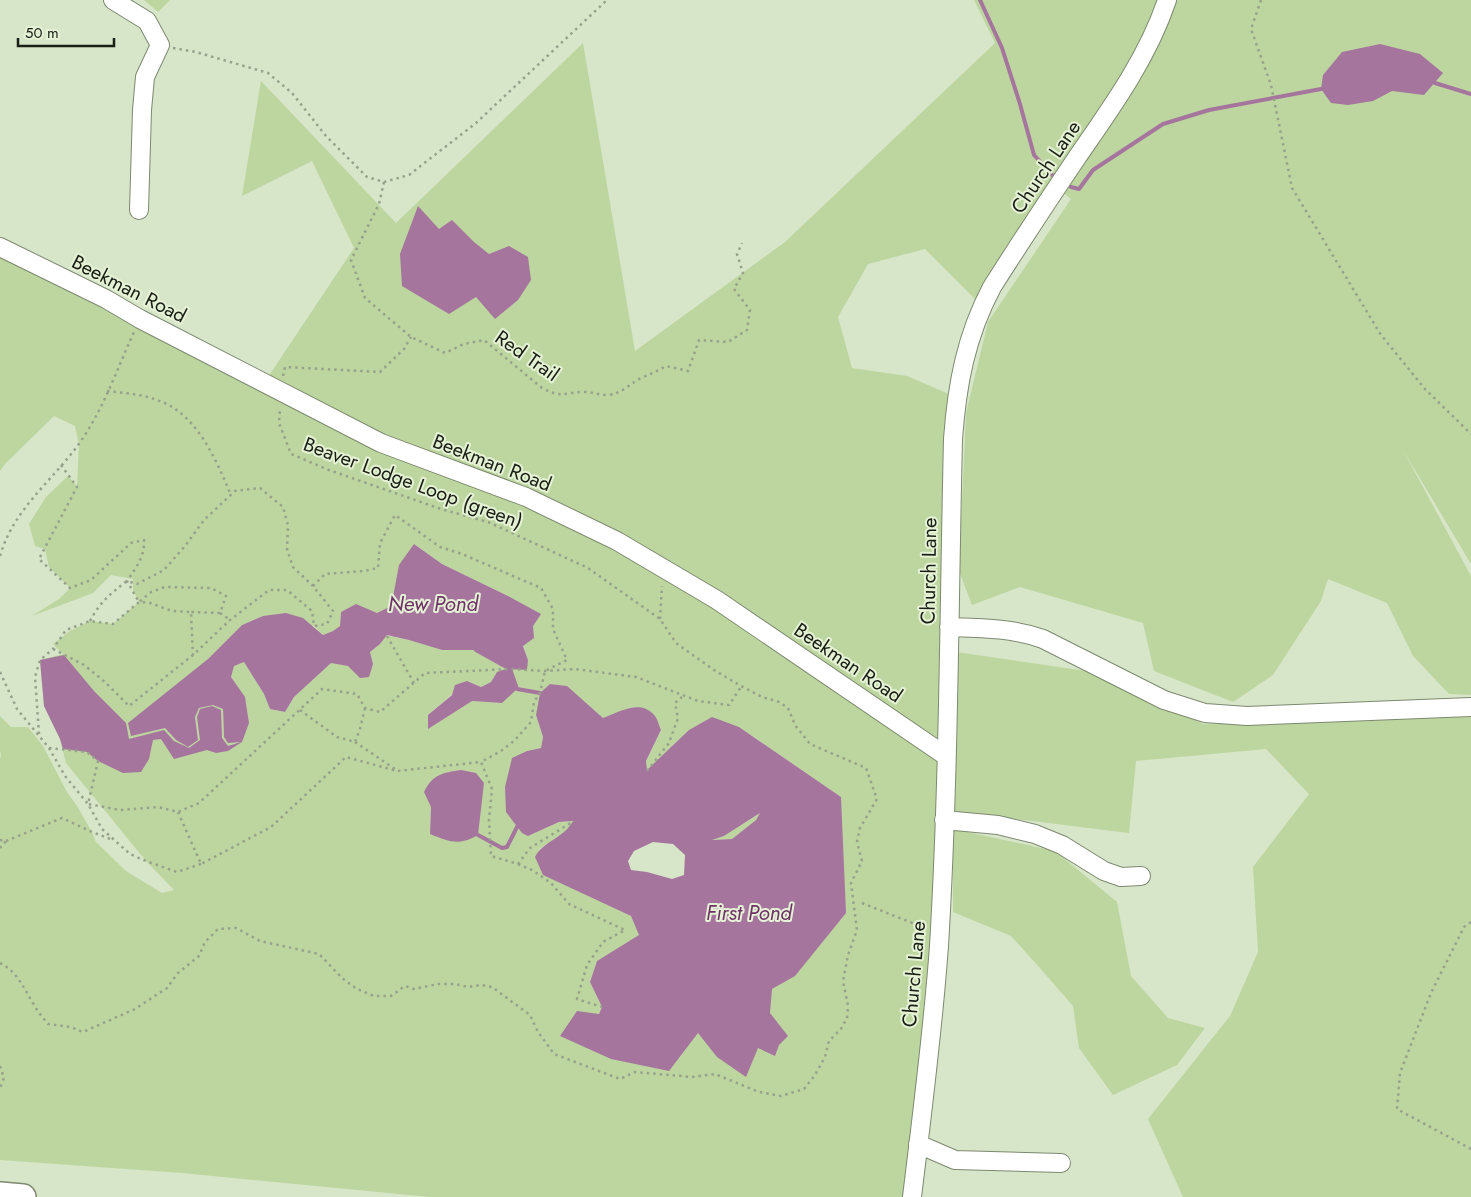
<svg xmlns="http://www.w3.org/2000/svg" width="1471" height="1197" font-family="Jost,sans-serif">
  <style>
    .green { fill: #bdd69f; fill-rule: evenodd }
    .water { fill: #a5759e; fill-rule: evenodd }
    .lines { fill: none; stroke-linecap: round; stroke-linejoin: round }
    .stream { stroke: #a5759e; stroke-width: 4 }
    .minor-casing { stroke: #7d8970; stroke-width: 20 }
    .highway-casing { stroke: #7d8970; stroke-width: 28 }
    .path { stroke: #97a28c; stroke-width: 2.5; stroke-dasharray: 2.5 4; stroke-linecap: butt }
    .minor { stroke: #fff; stroke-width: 18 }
    .highway { stroke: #fff; stroke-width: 25 }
    .labels { text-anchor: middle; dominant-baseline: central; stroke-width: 4; stroke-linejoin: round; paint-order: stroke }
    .street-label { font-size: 20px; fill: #1a1f15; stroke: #e5f2d6 }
    .water-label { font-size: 21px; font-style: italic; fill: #6e3267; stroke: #e5f2d6 }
  </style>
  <rect width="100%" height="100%" fill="#d7e5c9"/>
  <!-- green -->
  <path class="green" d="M144,0H170L158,12Z
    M974,0H1158L1136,54L978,302L925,249L868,264L838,317L852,368L907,376L956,397L946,756L912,1197H430L182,1173L0,1160V759L1,755L0,751V716L11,727H28L43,746L67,792L77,806L92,832L96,842L126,871L162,893L174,890L146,861L66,763L60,739L44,706L40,660L63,654L53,644L70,631L90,621L113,624L139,602L133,590V579L111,575L93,593L32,616L59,599L70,588L49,567L45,549L35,546L29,524L46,497L68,476L77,486L79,444L75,426L54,416L5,464L0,471V247L264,383L354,248L312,161L242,196L261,81L396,223L583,43L635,351L785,242L995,43ZM414,544L442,564L508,596L528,660L510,669L476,650H442L409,640L386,635L380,644L370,652L373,664L361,677L348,666L331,662L294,697L285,712L270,709L264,694L244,662L233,666L231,677C248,702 252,711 242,741L224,737L223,709L213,704L199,708L195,716L198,740H176L165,728L208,659L242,625L263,616L314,626L323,635L333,631L340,626L341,612L377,613L393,605V597ZM497,672L502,703L472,701L428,715L467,681L481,687L491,682ZM550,684L566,686L603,718L633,707L654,716L661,731L646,761L647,771L689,730L739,727L841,797L611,1059L599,1014L602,1007L590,982L597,961L640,935L631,916L543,874L539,849L566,832L574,821L559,822L528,836L527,751L541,748L543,737L536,715ZM484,783L481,803L430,834L431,807Z
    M1173,0H1471V564L1403,450L1471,576V695L1449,694L1413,656L1387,603L1328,579L1321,601L1273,675L1233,702L1154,671L1143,623L1020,587L972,605L959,571L966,413L988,322L1071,199L1062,192L1122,107L1167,18Z
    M956,652L1100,673L1203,724L1412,714L1471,717V1197H1183L1148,1119L1230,1016L1258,952L1253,867L1309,794L1266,749L1136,761L1129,833L953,811Z
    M762,812L756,820L732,839L710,840L724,836Z
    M953,829L1055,851L1117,902L1131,976L1168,1018L1205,1028L1177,1065L1113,1095L1079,1048L1073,1006L1039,967L1011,936L953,912Z"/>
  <!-- water -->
  <path class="water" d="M1380,44L1420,54L1443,73L1424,95L1392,91L1373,101L1348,105L1331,103L1321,89L1323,75L1342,52Z
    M418,206L439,229L452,220L474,242L489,254L509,246L528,257L531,280L518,300L495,319L476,297L449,314L402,286L400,254Z
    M414,544L442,564L508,596L541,614L533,626L534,638L523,646L528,660L527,670L510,669L517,689L502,703L472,701L428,729V715L452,695L455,685L467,681L481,687L491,682L497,672L509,668L476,650H442L409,640L387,635L380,644L370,652L373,664L369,677L360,678L348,666L331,663L294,697L285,712L270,709L264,694L244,662L234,666L231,677L245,697L249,723L242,742L228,751L216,753L207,750L174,759L161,739L153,740L149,759L141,772L123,773L98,761L87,752L63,749L60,739L44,706L40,660L64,655L94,691L126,723L129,739L164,730L174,741L189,748L200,740L197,717L200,709L212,706L221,710L222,738L228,746L241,742L228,743L224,737L223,709L213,705L199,708L195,717L198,740L188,747L176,740L165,728L131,736L128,723L208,659L242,625L263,616L286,613L303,618L323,635L333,631L340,626L341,612L356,604L377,613L393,605V597L399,565Z
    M550,684L567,686L603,718C619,712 641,698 655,716C658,720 659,726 661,730L646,761L647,770L689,730L712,717L739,727L841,797L846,913L795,976L772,989L770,1013L788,1036L779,1045L775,1056L758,1048L746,1077L717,1057L698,1033L669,1071L611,1059L560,1036L577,1011L599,1014L602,1007L590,982L597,961L639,935L631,916L543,875L535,857C543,841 563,839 573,821L559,822L528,836L522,833L506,812L505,787L512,758L527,751L541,748L543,737L536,715L540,693ZM760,813L756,820L732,839L712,840L724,836ZM653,842L673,844L685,855L684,875L672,879L647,872L631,870L628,861L634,851Z
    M461,770L476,773L484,783L478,835C459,846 450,842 430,834L431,807L424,792C433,774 442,773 461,770Z"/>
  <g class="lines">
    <!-- stream -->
    <path class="stream" d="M980,0L1002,48L1020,104L1034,155L1054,177
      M1435,83L1471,94
      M1071,187L1079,189L1093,170L1163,124L1209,110L1321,89
      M476,650L510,669L517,689L540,693
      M478,835L502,848L507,847L517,827"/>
    <!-- minor casing -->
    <g class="minor-casing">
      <path id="minor" d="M113,0L147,21L160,45L145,77L142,110L139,210
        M0,247L106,299L140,319L381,443L526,497L617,541L717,600L946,756
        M949,627C982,628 1012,628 1043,639L1164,700L1205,713L1247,716L1471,707
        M944,820L998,825L1035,834L1062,845L1104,871L1121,877L1141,876
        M918,1144L955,1160L1061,1163
        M912,1197C922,1114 933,1030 939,946C949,778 949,608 953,439C957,384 966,336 992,287C1020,243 1049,199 1078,156C1112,107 1148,57 1167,0"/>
    </g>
    <!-- highway casing -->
    <g class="highway-casing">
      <path id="highway" d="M0,1195L23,1197"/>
    </g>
    <!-- path -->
    <path class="path" d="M1261,0L1251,29L1271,85L1292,188L1381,335L1425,389L1471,434
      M173,48L196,52L268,73L292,93L326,136L367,177L384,182L409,175L476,123L607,0
      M384,182L379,204L351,260L365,298L411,337L445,353L464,344L484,340L542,388C563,399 564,392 584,392C592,392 599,395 607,395C622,394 629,384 641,378C650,374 658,371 666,366L688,371L699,340L728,342L747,330L750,310L734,289L743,273L737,254L742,243
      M283,376L285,367L380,372L404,349L411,337
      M107,391C124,393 141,394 157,400C197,413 216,460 231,495
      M61,465L77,487L39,559L70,588L91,580L131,543L144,540C145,556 136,568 127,581L139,602L151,592L165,587L211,588L226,596L220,613L191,612
      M0,556C13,510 51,482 78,445C103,411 117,369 134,332
      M220,613L229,619
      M660,619L662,586
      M90,621C100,602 110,594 127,581L137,584L164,570L185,546L204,520L235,491L260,488L283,507L288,525L287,549L293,567L313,586
      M387,636L414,683
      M53,649L84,665L105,682L129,706L193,655L230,620L269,590H287L312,611L314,626L327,624L333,611L313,586L325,574L364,571L378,568L380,543L395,515L440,547L462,554L541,588L553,609V629L567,660L545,671L540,693L534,702L531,722L514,741L501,751L481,762L492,789L489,820L491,856L518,864L530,848L574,821
      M0,672L17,709L49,748L65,776L88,804L102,829L130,854L146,861L177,872L201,864
      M300,710L337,737L355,742L360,729L365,708
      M39,734L35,677L40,660L53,649L66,630L90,621L113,624L139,602L150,603L172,611L191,612L193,655
      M355,742L395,769
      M49,748L87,752L98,761L88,804L120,810L158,807L178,812L199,803L322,689L357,694L365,708L380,712L425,673L510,669L545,671L575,669L636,677L698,701L729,705L741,687
      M647,771L669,743L678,718L675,703L682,697
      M178,812L201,864L271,827L346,757L397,771L481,762
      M0,840L6,841L0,848
      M6,841L62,818L92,832L113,840
      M518,864L532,870L551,883L569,904L625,930L603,942L587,965L577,999L602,1007
      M862,903L925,928
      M1471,922L1464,927L1431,993L1400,1073L1397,1109L1471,1149
      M0,963C18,972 24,989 34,1005C38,1012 43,1018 48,1024L71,1027L83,1032L135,1009L167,988L178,973L199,956L205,942L218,929L236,928L260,941L319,954L342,978L357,989L374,996H391L405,986L414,989L438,984H455L468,987L481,985L492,987L530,1015L538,1032L554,1054L620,1079L635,1072L692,1077L715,1074L759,1092L781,1096L804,1089L815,1075L825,1057L829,1041L841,1029L847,1018L848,1006L843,981L848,955L857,930L851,883L862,861L857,842L860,828L877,799L866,768L810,744L795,725L788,708L779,702L762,697L741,686L714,670L676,643L660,619L588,568L488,522L441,509L329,470L291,454L279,423L280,408
      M0,1066L4,1078L0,1088"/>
    <!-- minor -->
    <use href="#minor" class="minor"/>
    <!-- highway -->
    <use href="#highway" class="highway"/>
  </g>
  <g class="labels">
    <!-- street labels -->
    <g class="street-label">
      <text transform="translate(1046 167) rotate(-56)">Church Lane</text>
      <text transform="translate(129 289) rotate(27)">Beekman Road</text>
      <text transform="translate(527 356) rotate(35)">Red Trail</text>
      <text transform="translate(492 463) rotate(21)">Beekman Road</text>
      <text transform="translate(413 483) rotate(20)">Beaver Lodge Loop (green)</text>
      <text transform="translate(929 571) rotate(-89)">Church Lane</text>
      <text transform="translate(848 663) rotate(34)">Beekman Road</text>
      <text transform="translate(914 974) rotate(-85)">Church Lane</text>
    </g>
    <!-- water labels -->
    <g class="water-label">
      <text x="433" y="604">New Pond</text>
      <text x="749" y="913">First Pond</text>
    </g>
  </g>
  <!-- scale -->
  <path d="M18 38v8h96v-8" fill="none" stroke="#1a1f15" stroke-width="2.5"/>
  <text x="25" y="38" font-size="15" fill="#1a1f15" stroke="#e5f2d6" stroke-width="4" paint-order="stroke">50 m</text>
</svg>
